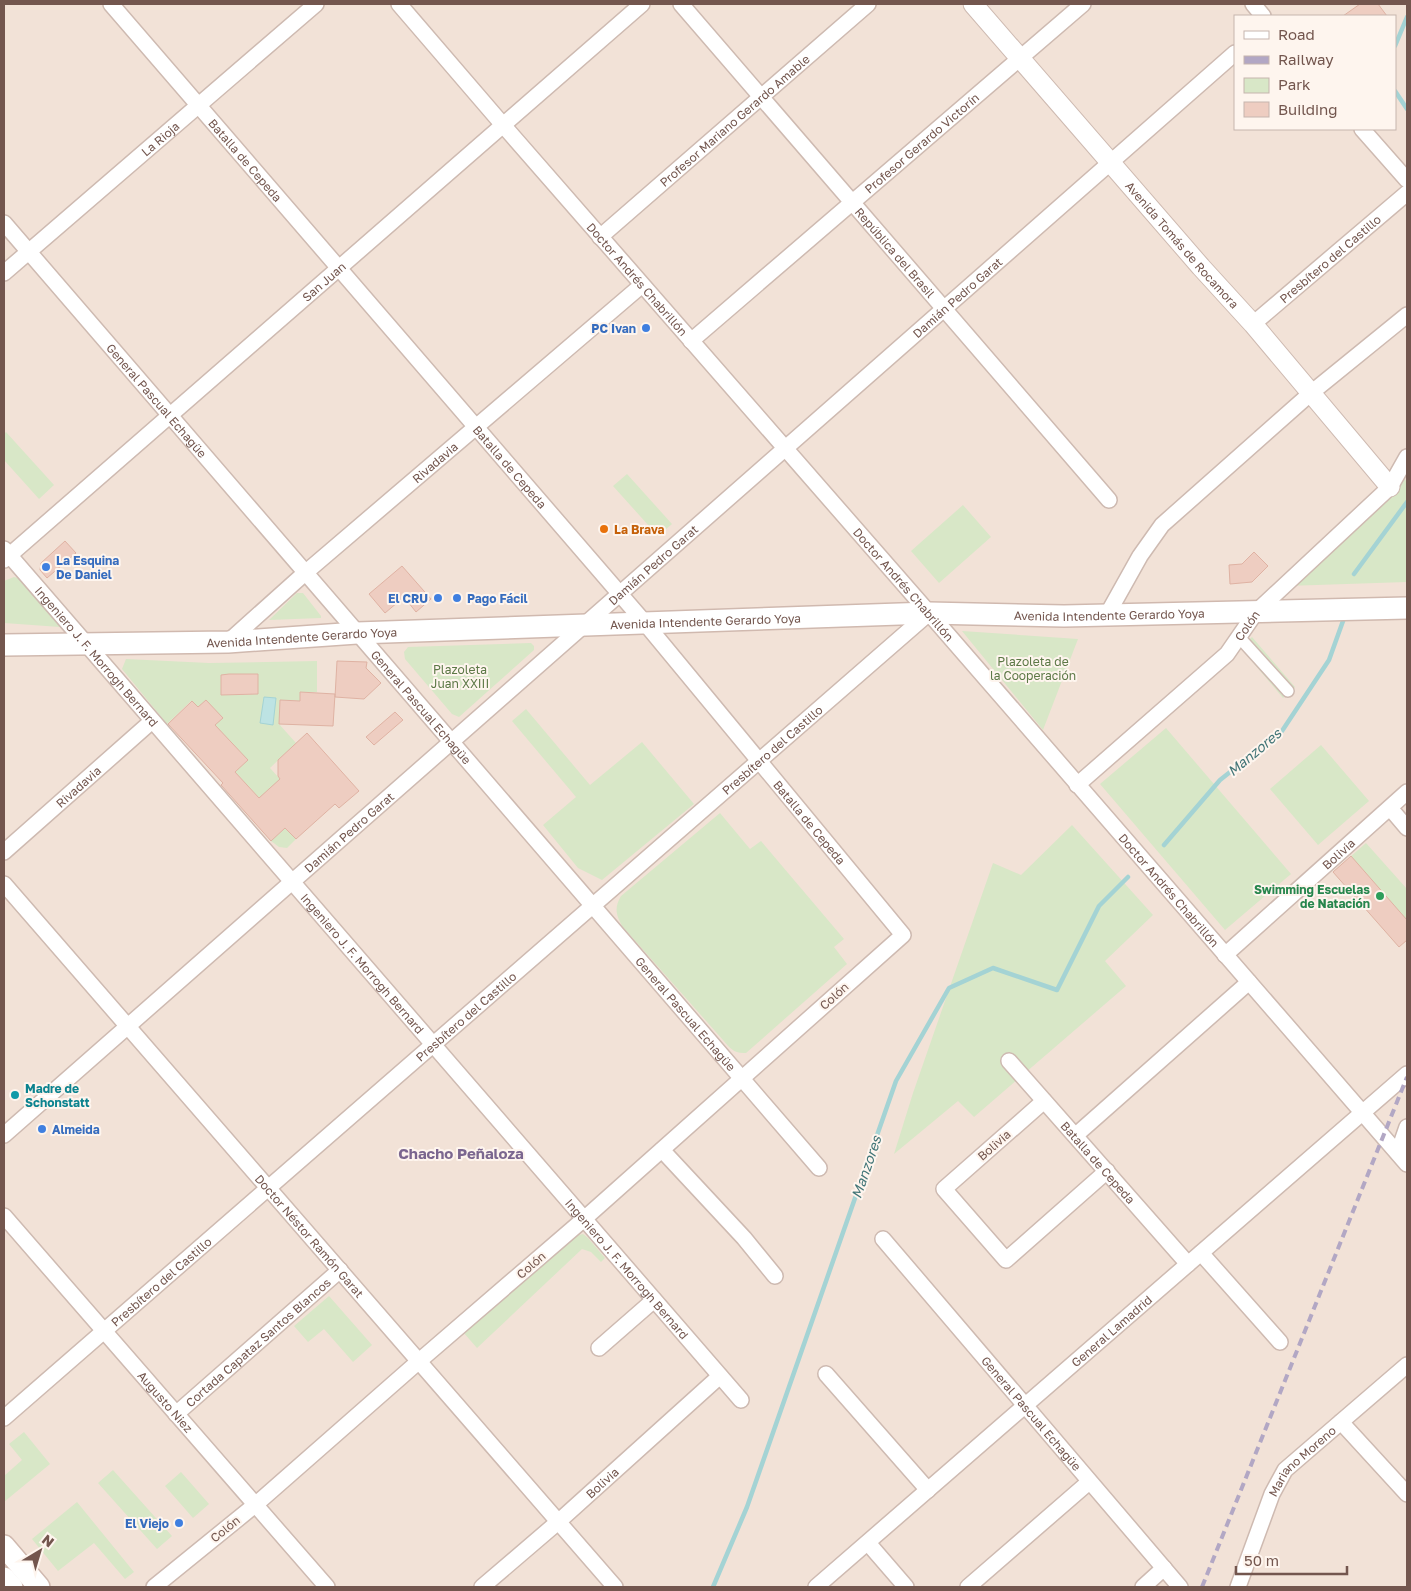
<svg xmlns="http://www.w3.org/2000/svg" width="1411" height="1591" font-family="'Golos Text',sans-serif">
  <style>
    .residential { fill: #f2e2d7; fill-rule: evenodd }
    .green { fill: #d8e7c7; fill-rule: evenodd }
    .water { fill: #bde3e3; stroke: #a4d3d4 }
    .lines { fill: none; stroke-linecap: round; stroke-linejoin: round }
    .stream { stroke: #a4d3d4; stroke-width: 4.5 }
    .building { fill: #eecdc1; stroke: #dfb2a3 }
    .pedestrian-casing { stroke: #cebab1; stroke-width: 14 }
    .minor-casing { stroke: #cebab1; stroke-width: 18 }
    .tertiary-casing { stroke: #cebab1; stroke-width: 21 }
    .secondary-casing { stroke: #d0b9af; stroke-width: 24 }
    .pedestrian { stroke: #fff; stroke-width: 11 }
    .minor { stroke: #fff; stroke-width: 15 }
    .tertiary { stroke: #fff; stroke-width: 19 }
    .secondary { stroke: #fff; stroke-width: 21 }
    .rail { stroke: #b2a7c4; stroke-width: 4; stroke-dasharray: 8 5; stroke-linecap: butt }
    .shop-dot { fill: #3f7fe0; stroke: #fef5ee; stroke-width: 2 }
    .food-dot { fill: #e8710a; stroke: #fef5ee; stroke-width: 2 }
    .leisure-dot { fill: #2e9e5b; stroke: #fef5ee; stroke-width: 2 }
    .culture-dot { fill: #0f9aa8; stroke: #fef5ee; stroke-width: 2 }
    .labels { text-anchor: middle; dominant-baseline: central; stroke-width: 4; stroke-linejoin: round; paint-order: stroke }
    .street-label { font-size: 12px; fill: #73564e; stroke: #fef5ee }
    .shop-label { font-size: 12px; font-weight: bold; fill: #366cbe; stroke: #fef5ee; text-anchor: end }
    .food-label { font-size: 12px; font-weight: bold; fill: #c56008; stroke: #fef5ee; text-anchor: start }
    .park-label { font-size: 12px; fill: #5c7846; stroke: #fef5ee }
    .leisure-label { font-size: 12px; font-weight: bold; fill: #27864d; stroke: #fef5ee; text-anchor: end }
    .culture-label { font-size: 12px; font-weight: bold; fill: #0d838f; stroke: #fef5ee; text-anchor: start }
    .water-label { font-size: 14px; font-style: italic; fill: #427577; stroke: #fef5ee }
    .quarter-label { font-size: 15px; font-weight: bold; fill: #7b668f; stroke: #fef5ee }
  </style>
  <rect width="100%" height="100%" fill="#fbf1e8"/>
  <!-- residential -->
  <path class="residential" d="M4,4H1407V1587H4ZM1235,16H1395V129H1235Z"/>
  <!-- green -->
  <path class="green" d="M6,432L54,485L39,499L4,460V434Z
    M627,474L672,524L658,536L613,486Z
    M1403,479L1407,481V582L1286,586Z
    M963,505L991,537L939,583L911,551Z
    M14,577L22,579L60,627L4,623V581Z
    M297,593H303L321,616V618L269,620Z
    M962,631L1078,639L1043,730Z
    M1252,637L1295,687L1283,698L1240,647Z
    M531,643L534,646V650L459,717L452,714L405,659L404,652L408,647Z
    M126,659L209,663L317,661V692H300V701L280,700L279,724L296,743L270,768L279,778L321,788L259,798L235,772L215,725L222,718L206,700L198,707L191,701L167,724L122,669ZM257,674L258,694L221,695V675Z
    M526,709L590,785L642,742L694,804L602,880L578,868L543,825L576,797L512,721Z
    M1166,728L1291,874L1225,930L1100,784Z
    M1321,745L1369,801L1318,845L1270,789Z
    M720,813L750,849L761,841L844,939L834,947L847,964L746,1053C734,1054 730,1048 723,1040L622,926C616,914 614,908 621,896Z
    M1072,825L1153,915L1105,961L1126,986L974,1117L958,1101L894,1154L913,1093L993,863L1021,875Z
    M285,828L296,839L287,848L279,847L271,841Z
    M1366,843L1407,889V940L1399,947L1333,872Z
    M583,1234L588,1238L605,1258L601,1262L591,1252L582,1249L477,1348L463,1332L575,1236Z
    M329,1296L372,1345L353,1362L324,1329L308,1342L294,1326Z
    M24,1432L50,1464L4,1502V1476L22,1460L9,1444Z
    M113,1470L172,1536L157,1549L98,1483Z
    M181,1472L209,1504L193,1518L165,1486Z
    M77,1502L134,1572L125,1579L94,1543L58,1571L32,1539Z"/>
  <!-- water -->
  <path class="water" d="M264,697L276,698L273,725L260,723Z"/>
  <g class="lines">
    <!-- stream -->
    <path class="stream" d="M1395,46L1407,17
      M1395,91L1407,109
      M1354,574L1407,502
      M1164,845L1220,780L1282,731L1329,660L1343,621
      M713,1587L747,1507L896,1081L949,988L993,968L1057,990L1099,906L1128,877"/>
  </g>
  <!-- building -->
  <path class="building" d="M1360,4H1378L1387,16H1343Z
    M65,541L76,553L47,578L40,570L41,563Z
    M1254,552L1268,566L1252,582L1230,584L1229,565L1242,564Z
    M402,566L431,599L416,612L404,597L385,613L369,594Z
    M337,661L367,662L366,668L381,683L364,699L335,697Z
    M229,674H258V694L221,695V675Z
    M300,692L335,694L333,726L279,724L280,700L300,701Z
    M206,700L223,718L215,725L248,760L235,772L259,798L280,779L278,776V760L307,733L359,791L339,808L335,804L296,839L285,828L271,841L221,785L223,783L168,724L192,701L198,707Z
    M395,712L403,720L374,745L366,737Z
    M1351,856L1407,920V940L1399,947L1333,872Z"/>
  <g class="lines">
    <!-- pedestrian casing -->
    <g class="pedestrian-casing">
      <path id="pedestrian" d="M1239,637L1288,691"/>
    </g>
    <!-- minor casing -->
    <g class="minor-casing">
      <g id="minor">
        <path id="s1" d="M111,4L645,623L903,935L584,1219L418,1362L255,1505L154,1587"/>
        <path id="s2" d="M399,4L503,125L929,613L1407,1164"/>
        <path id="s3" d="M681,4L1109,500"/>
        <path d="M1253,4L1263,16"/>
        <path d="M1362,129L1407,180"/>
        <path id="s4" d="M4,223L819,1168"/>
        <path id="s5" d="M600,237L868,4"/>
        <path id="s6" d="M4,273L316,4"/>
        <path id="s7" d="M1253,324L1407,193"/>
        <path id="s8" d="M691,341L1083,4"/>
        <path id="s9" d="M4,549L741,1400"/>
        <path id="s10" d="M4,560L642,4"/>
        <path d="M1107,615L1140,556L1162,525L1311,393L1407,315"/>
        <path id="s11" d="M228,642L305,573L642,285"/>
        <path id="s12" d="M1077,785L1227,654L1256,612L1390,487L1407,457"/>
        <path d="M1390,808L1407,828"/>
        <path id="s13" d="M4,852L152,721"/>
        <path id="s14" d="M4,884L615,1587"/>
        <path id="s15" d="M1225,955L1407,792"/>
        <path id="s16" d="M1009,1061L1188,1264"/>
        <path d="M1044,1101L944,1189L1006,1260L1107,1171"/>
        <path id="s17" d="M4,1135L1235,53"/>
        <path d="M1076,1135L1249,982"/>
        <path d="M662,1150L744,1238L775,1276"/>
        <path d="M1398,1153L1407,1127"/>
        <path id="s18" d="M4,1216L327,1587"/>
        <path id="s19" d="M883,1239L1180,1587"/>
        <path d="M1201,1253L1280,1342"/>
        <path d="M599,1348L654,1300"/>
        <path d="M826,1374L928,1490"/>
        <path id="s20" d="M176,1414L340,1270"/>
        <path id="s21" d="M4,1418L929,613"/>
        <path d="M1341,1422L1407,1494"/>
        <path d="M868,1543L906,1587"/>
        <path id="s22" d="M482,1587L558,1522L720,1376"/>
        <path id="s23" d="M816,1587L1407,1074"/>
        <path d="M968,1587L1089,1482"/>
        <path d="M1143,1587L1164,1568"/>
        <path id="s24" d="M1238,1587L1272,1494L1285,1470L1407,1365"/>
      </g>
    </g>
    <!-- tertiary casing -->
    <g class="tertiary-casing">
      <g id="tertiary">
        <path id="s25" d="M973,4L1201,267L1253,324L1390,487"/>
      </g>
    </g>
    <!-- secondary casing -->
    <g class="secondary-casing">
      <g id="secondary">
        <path id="s26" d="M4,645L228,642L357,633L929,613L1064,616L1407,608"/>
        <path d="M4,1546L39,1587"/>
        <path d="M4,1578L12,1587"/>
      </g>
    </g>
    <!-- pedestrian -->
    <use href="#pedestrian" class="pedestrian"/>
    <!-- minor -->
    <use href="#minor" class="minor"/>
    <!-- tertiary -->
    <use href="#tertiary" class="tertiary"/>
    <!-- secondary -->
    <use href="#secondary" class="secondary"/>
    <!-- rail -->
    <path class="rail" d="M1202,1587L1407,1077"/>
  </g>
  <!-- markers -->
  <g class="shop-dot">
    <circle cx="646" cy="328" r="5"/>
    <circle cx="46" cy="567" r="5"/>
    <circle cx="438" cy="598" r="5"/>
    <circle cx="457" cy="598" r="5"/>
    <circle cx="42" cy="1129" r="5"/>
    <circle cx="179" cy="1523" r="5"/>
  </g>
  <circle class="food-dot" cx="604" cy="529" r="5"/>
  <circle class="leisure-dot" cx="1380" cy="896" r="5"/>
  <circle class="culture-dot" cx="15" cy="1095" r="5"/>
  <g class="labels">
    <!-- street labels -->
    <g class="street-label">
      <text stroke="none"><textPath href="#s5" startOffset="178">Profesor Mariano Gerardo Amable</textPath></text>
      <text stroke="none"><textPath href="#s6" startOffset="206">La Rioja</textPath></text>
      <text stroke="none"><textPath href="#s8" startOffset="304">Profesor Gerardo Victorín</textPath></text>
      <text stroke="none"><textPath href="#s1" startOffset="206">Batalla de Cepeda</textPath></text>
      <text stroke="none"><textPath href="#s25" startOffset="319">Avenida Tomás de Rocamora</textPath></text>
      <text stroke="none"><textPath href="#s3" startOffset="328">República del Brasil</textPath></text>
      <text stroke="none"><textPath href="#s7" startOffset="101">Presbítero del Castillo</textPath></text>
      <text stroke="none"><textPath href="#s2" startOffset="364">Doctor Andrés Chabrillón</textPath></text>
      <text stroke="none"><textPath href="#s10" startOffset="424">San Juan</textPath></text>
      <text stroke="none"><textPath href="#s17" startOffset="1269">Damián Pedro Garat</textPath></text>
      <text stroke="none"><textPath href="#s4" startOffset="234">General Pascual Echagüe</textPath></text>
      <text stroke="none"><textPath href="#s11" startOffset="274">Rivadavia</textPath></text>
      <text stroke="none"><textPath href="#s1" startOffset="611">Batalla de Cepeda</textPath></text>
      <text stroke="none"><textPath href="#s17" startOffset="864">Damián Pedro Garat</textPath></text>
      <text stroke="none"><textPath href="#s2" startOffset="769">Doctor Andrés Chabrillón</textPath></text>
      <text stroke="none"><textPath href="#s26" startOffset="1106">Avenida Intendente Gerardo Yoya</textPath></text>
      <text stroke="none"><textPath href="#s26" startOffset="702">Avenida Intendente Gerardo Yoya</textPath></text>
      <text stroke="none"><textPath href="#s12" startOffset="234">Colón</textPath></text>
      <text stroke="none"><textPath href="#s26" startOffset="298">Avenida Intendente Gerardo Yoya</textPath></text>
      <text stroke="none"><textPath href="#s9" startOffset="142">Ingeniero J. F. Morrogh Bernard</textPath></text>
      <text stroke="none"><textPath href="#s4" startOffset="639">General Pascual Echagüe</textPath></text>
      <text stroke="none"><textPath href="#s21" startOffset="1018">Presbítero del Castillo</textPath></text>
      <text stroke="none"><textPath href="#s13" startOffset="99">Rivadavia</textPath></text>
      <text stroke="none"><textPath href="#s1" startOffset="1076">Batalla de Cepeda</textPath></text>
      <text stroke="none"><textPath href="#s17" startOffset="459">Damián Pedro Garat</textPath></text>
      <text stroke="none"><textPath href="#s15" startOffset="152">Bolivia</textPath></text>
      <text stroke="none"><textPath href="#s2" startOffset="1174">Doctor Andrés Chabrillón</textPath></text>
      <text stroke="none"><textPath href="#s9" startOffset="548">Ingeniero J. F. Morrogh Bernard</textPath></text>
      <text transform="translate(834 996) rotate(-42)">Colón</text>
      <text stroke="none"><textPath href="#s4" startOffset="1044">General Pascual Echagüe</textPath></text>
      <text stroke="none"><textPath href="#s21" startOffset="612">Presbítero del Castillo</textPath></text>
      <text transform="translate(994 1145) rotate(-41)">Bolivia</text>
      <text stroke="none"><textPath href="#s16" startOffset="135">Batalla de Cepeda</textPath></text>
      <text stroke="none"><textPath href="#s14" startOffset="466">Doctor Néstor Ramón Garat</textPath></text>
      <text transform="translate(531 1265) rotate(-41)">Colón</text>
      <text stroke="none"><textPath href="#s9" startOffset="952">Ingeniero J. F. Morrogh Bernard</textPath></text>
      <text stroke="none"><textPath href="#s21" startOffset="208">Presbítero del Castillo</textPath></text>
      <text stroke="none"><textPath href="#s23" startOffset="391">General Lamadrid</textPath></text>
      <text stroke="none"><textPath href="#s20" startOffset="109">Cortada Capataz Santos Blancos</textPath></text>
      <text stroke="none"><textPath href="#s18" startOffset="246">Augusto Niez</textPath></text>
      <text stroke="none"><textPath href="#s19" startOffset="229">General Pascual Echagüe</textPath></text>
      <text stroke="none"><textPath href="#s24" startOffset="144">Mariano Moreno</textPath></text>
      <text stroke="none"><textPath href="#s22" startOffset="159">Bolivia</textPath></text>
      <text transform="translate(225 1529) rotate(-39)">Colón</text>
    </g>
    <!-- shop labels -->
    <g class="shop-label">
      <text x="636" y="328">PC Ivan</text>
      <text x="56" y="560" text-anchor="start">La Esquina<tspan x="56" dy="14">De Daniel</tspan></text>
      <text x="428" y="598">El CRU</text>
      <text x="467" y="598" text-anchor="start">Pago Fácil</text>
      <text x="52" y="1129" text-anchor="start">Almeida</text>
      <text x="169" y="1523">El Viejo</text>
    </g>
    <!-- food labels -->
    <g class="food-label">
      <text x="614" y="529">La Brava</text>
    </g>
    <!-- park labels -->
    <g class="park-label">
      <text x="1033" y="661">Plazoleta de<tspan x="1033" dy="14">la Cooperación</tspan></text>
      <text x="460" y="669">Plazoleta<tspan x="460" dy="14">Juan XXIII</tspan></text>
    </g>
    <!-- leisure labels -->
    <g class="leisure-label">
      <text x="1370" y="889">Swimming Escuelas<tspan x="1370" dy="14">de Natación</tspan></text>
    </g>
    <!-- culture labels -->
    <g class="culture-label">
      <text x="25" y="1088">Madre de<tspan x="25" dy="14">Schonstatt</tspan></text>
    </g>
    <!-- water labels -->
    <g class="water-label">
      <text transform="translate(1254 752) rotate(-40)">Manzores</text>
      <text transform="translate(866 1167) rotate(-71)">Manzores</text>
    </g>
    <!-- quarter labels -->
    <g class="quarter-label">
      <text x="461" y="1153">Chacho Peñaloza</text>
    </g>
  </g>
  <!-- border -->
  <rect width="1411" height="1591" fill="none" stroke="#73564e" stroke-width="10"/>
  <!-- legend -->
  <rect x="1234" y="15" width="162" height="115" fill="#fef5ee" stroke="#c6b5ae"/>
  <rect x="1244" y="31" width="25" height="8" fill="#ffffff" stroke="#c6b5ae"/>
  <text x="1278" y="40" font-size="15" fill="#73564e">Road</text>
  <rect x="1244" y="56" width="25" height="8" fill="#b2a7c4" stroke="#c6b5ae"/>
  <text x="1278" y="65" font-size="15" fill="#73564e">Railway</text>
  <rect x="1244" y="78" width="25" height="15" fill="#d8e7c7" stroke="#c6b5ae"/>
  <text x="1278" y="90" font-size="15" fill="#73564e">Park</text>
  <rect x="1244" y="102" width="25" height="15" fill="#eecdc1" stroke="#c6b5ae"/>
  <text x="1278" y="115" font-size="15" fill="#73564e">Building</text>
  <!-- north arrow -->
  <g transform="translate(40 1551) rotate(38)" stroke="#fef5ee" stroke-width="4" paint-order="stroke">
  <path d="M0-4L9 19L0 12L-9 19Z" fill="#73564e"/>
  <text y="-8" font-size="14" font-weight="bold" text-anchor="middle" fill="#73564e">N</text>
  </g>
  <!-- scale -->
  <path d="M1236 1566v8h111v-8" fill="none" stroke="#73564e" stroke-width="2.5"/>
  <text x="1244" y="1566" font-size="15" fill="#73564e" stroke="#fef5ee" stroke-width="4" paint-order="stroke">50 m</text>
</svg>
